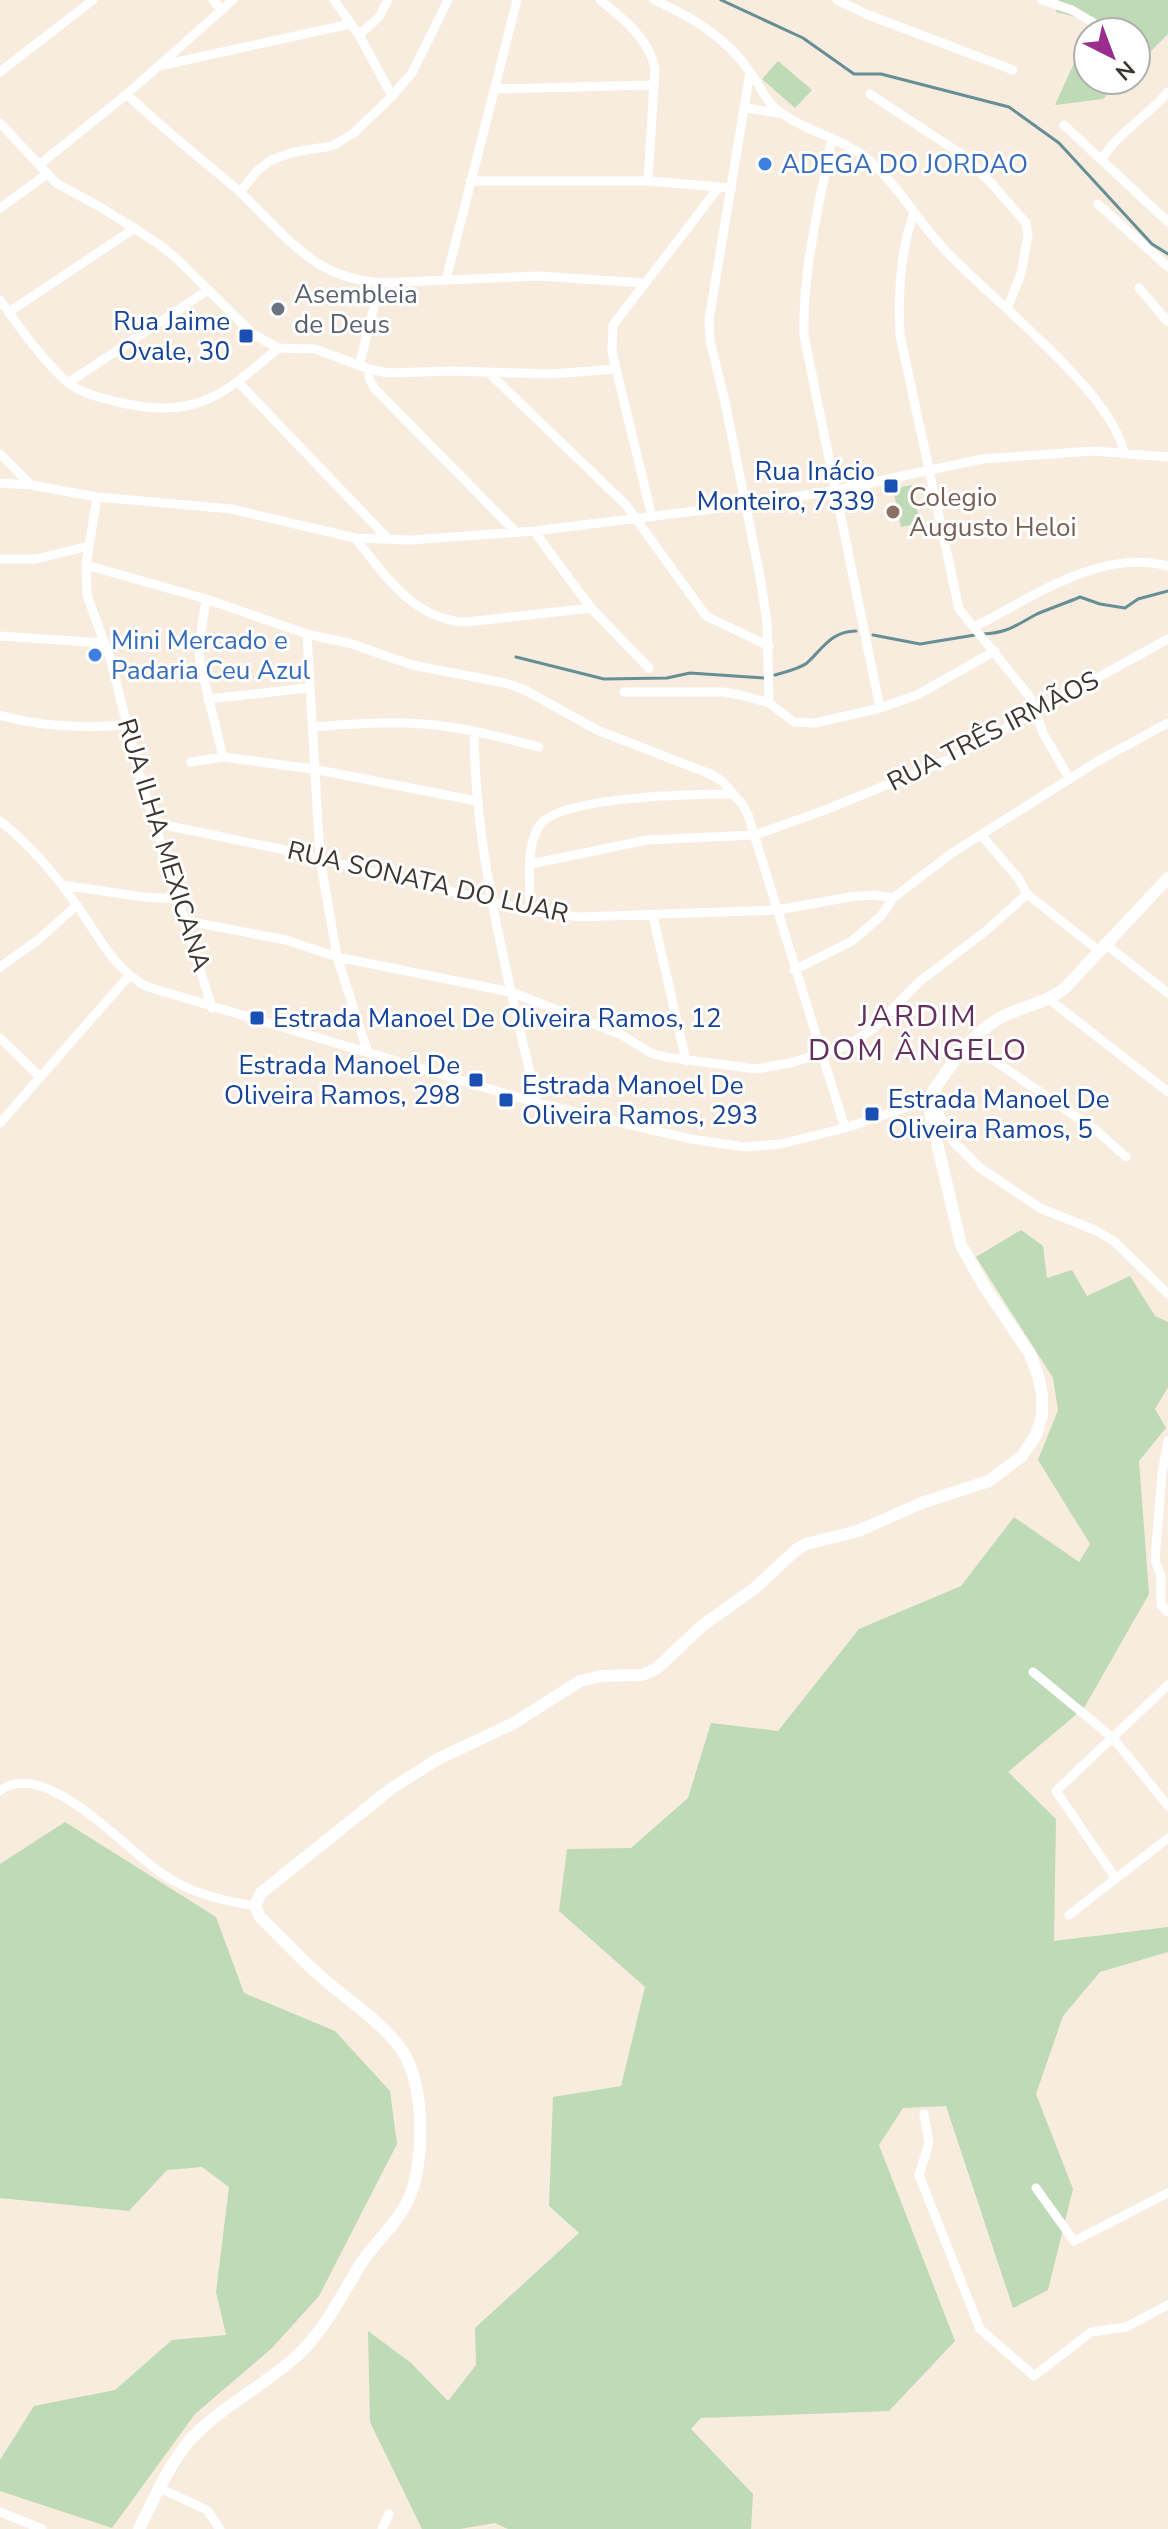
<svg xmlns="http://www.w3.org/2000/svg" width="1168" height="2529" font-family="'Nunito Sans',sans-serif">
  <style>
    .green { fill: #bedab6 }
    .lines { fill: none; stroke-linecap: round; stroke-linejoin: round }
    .stream { stroke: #668e95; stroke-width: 3 }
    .minor { stroke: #fff; stroke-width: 9 }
    .tertiary { stroke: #fff; stroke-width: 12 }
    .shop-dot { fill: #3f7fe0; stroke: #fff; stroke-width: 3 }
    .worship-dot { fill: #6b7280; stroke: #fff; stroke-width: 3 }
    .transit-dot { fill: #1a4fb4; stroke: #fff; stroke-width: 3 }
    .education-dot { fill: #8d6e63; stroke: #fff; stroke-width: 3 }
    .labels { text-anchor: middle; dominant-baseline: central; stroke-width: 6; stroke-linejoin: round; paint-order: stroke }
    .shop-label { font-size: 26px; fill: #366cbe; stroke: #fff; text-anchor: start }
    .worship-label { font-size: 26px; fill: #5b616d; stroke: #fff; text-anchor: start }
    .transit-label { font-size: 26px; fill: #164399; stroke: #fff; text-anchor: end }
    .education-label { font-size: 26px; fill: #785e54; stroke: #fff; text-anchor: start }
    .street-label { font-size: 26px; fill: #3b3631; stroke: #fff }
    .quarter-label { font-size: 30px; letter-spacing: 2px; fill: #652f5d; stroke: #fff }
  </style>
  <rect width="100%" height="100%" fill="#f8ecde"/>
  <!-- green -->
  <path class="green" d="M1059,0H1168V34L1136,66V32H1088L1092,21L1056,12Z
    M1088,32V80H1122L1103,99L1055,105Z
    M778,61L812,90L795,108L762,79Z
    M912,485L920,523L901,527L893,489Z
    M1021,1230L1043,1246L1047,1278L1072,1270L1087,1296L1130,1276L1155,1316L1168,1322V1387L1155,1409L1166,1428L1139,1461L1149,1594L1084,1708L1008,1772L1056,1819L1054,1941L1168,1927V1952L1100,1972L1063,2016L1036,2094L1073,2189L1048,2290L1013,2308L946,2106L903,2108L879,2145L955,2341L889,2411L701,2418L691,2429L753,2494L751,2529H508L495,2523L460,2529H422L370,2422L368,2331L411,2363L448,2401L476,2365L475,2328L579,2233L549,2206L553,2097L621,2086L645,1987L559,1911L567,1849L631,1848L688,1798L711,1723L778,1731L859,1629L961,1586L1014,1517L1079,1562L1090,1544L1038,1460L1058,1410L1053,1378L976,1257Z
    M65,1822L216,1917L244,1993L335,2031L390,2091L397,2144L319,2296L272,2348L195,2414L112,2528L0,2491V2460L34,2406L115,2390L172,2340L226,2335L216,2292L229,2187L202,2167L167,2170L129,2211L0,2198V1864Z"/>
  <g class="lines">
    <!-- stream -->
    <path class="stream" d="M721,0L803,38L854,74H881L1009,107L1059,143L1152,244L1168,254
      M983,634C1008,633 1016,625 1037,614C1051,608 1066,603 1080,597L1100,604L1125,608L1138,599L1168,591
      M873,635L920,644L975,635
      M516,657L604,679L667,678L690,673L764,678
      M775,675C785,672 799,669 807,663C823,648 832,631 856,631"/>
    <!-- minor -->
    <path class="minor" d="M213,0L222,10
      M334,0L359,35L392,96
      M600,0C623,18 650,40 655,69L648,181
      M654,0C692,17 726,37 750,72C759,83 763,97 774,107C800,130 837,136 865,157C896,182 917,220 944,249C989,298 1113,392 1124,453
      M837,0L866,14L1013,70
      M1042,0L1072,10L1109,32
      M359,35L379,17L388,0
      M159,66L350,24
      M0,72L93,0
      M750,72L709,320L710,341L725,402L761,582L767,623L769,703
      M494,89L653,85
      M127,94C162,129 201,158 239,191C265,215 291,248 322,266C340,276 360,281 380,283L538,276L644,283
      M870,94L961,154L992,184L1026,223L1028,235L1021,274L1007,309
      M746,108L779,113
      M0,123L56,183L102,208L157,243L175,257L253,334L278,348L315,349L369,369L389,373L449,371L551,374L616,369
      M1064,125L1168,222
      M832,138C820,202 802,270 804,336L880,708
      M1101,160C1118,132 1147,117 1168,92
      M39,165L127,94L233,0
      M470,181H648L719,187
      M240,192L257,171L271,160L294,152L332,146L354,133L392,96L412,73L448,0
      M1098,204L1168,267
      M0,208L47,174
      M914,213C900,251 898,295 900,335L959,609L1030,697L1043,733L1069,778
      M446,280L517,0
      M1139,288L1168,322
      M0,300C20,328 41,358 66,381C79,393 101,398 118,402C195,420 223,396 278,348
      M9,312L135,228
      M359,366L380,283
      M369,369V378L374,388L515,531
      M489,373L626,505L706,616L769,646
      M238,382L389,540
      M68,383L208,290
      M0,454L31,485
      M0,483L31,485L97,497L231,509L355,538L410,540L534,531L744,505L837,490L982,459L1093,451L1168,457
      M97,497L86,565L87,595L111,661L139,773L212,1008
      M652,517L612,352L613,325L719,187L732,188
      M534,531L591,608L649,668
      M355,538C385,575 414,621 467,622L591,608
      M0,559H36L89,546
      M86,565L206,599L307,634L352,644L412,665L505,683L525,690L597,730L710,774L722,781L742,804L748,815L845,1128
      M206,599L199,645L200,663L223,757
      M974,627C1032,598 1100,548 1168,566
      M307,634L320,858L337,957L368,1053
      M0,636L104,643
      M624,692H722L741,695L769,703L794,722L815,723L880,708L917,695L995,651
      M208,699L308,688
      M0,715C40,727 85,728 127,725
      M313,727C350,724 387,721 424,724C463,727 501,737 539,747
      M474,732C475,858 509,981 537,1103
      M191,762L223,757L313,769L477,801
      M0,821C30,844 54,873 76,904C97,933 114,971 148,987L537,1103L691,1139L745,1147L780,1144L845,1128L919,1103H929L937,1110L953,1141L979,1167L1040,1208L1097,1231L1115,1242L1168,1294
      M155,823L285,850L530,911L580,917L777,910L850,897L873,895L893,898
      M982,836L1018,878L1027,894L1098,950
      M531,864L647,840L755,835L825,810L948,760L1168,639
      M62,885L144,897L178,899
      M530,911C531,886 524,847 540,825C561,796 696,794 733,794
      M653,916L686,1061
      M187,921L286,940L337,957L511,992L622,1035L651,1053L665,1057L756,1069L790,1063L847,1046L874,1028L919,982L987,930L1027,894
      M1104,943L1168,993
      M0,967L38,940L77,905
      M794,970L852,941L882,915L893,898L952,853L1098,761L1168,723
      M1050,1000L1168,1092
      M0,1038L39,1076
      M970,1044L1097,1131L1126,1157
      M0,1123L128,977
      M1168,1441L1162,1474L1155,1560L1161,1576V1605L1168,1612
      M1033,1672L1113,1738L1168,1806
      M0,1791C46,1755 130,1855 167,1877C194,1894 224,1901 255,1906
      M1116,1879L1056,1791L1168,1685
      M1069,1915L1168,1838
      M924,2114L929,2143L919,2175L980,2329L1034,2376L1091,2332L1126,2327L1168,2305
      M1036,2188L1074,2241L1168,2193
      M159,2488L207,2510L220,2529
      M0,2512L42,2529
      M382,2529L389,2514"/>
    <!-- tertiary -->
    <path class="tertiary" d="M139,2529C154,2499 168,2466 190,2440C221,2406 265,2386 299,2354C326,2328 341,2296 360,2265C375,2242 399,2222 410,2196C425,2159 425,2083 401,2049C382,2022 350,2002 325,1980C302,1961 282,1938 260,1917L255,1906L261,1893L392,1788L438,1759L514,1723L580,1681L601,1676L642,1675L656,1669L703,1625L755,1588L796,1550L806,1544L858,1531L924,1502L989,1481L1022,1456L1036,1435L1042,1416V1395L1038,1375L1030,1354L984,1286L961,1245L931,1117L929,1103L932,1093C949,1067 972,1033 1000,1018C1022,1006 1044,1004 1064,989L1168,878"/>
  </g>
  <!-- markers -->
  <g class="shop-dot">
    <circle cx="765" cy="164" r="8"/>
    <circle cx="95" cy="655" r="8"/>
  </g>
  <circle class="worship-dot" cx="278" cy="309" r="8"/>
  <g class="transit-dot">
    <rect x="238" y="328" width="16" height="16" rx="4"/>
    <rect x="883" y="478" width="16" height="16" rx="4"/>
    <rect x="249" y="1010" width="16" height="16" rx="4"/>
    <rect x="468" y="1072" width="16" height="16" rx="4"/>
    <rect x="498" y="1092" width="16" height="16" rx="4"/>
    <rect x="864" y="1106" width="16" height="16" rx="4"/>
  </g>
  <circle class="education-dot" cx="893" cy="512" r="8"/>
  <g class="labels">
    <!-- shop labels -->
    <g class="shop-label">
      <text x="781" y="164">ADEGA DO JORDAO</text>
      <text x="111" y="640">Mini Mercado e<tspan x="111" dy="30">Padaria Ceu Azul</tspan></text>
    </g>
    <!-- worship labels -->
    <g class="worship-label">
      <text x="294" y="294">Asembleia<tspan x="294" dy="30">de Deus</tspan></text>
    </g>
    <!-- transit labels -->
    <g class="transit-label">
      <text x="230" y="321">Rua Jaime<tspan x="230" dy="30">Ovale, 30</tspan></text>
      <text x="875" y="471">Rua Inácio<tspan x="875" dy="30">Monteiro, 7339</tspan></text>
      <text x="273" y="1018" text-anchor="start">Estrada Manoel De Oliveira Ramos, 12</text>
      <text x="460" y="1065">Estrada Manoel De<tspan x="460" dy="30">Oliveira Ramos, 298</tspan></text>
      <text x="522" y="1085" text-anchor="start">Estrada Manoel De<tspan x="522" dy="30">Oliveira Ramos, 293</tspan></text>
      <text x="888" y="1099" text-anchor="start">Estrada Manoel De<tspan x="888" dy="30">Oliveira Ramos, 5</tspan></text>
    </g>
    <!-- education labels -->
    <g class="education-label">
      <text x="909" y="497">Colegio<tspan x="909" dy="30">Augusto Heloi</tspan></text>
    </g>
    <!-- street labels -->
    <g class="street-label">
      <text transform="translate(993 731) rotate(-27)">RUA TRÊS IRMÃOS</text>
      <text transform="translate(164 845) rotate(73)">RUA ILHA MEXICANA</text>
      <text transform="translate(428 882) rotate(13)">RUA SONATA DO LUAR</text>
    </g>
    <!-- quarter labels -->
    <g class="quarter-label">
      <text x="918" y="1016">JARDIM<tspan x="918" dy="34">DOM ÂNGELO</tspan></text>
    </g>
  </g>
  <!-- north arrow -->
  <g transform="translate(1112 56) rotate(138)"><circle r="38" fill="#ffffff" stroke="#b1afad" stroke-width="2"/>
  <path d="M0-6L14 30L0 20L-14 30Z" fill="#9a2d8e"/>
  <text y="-12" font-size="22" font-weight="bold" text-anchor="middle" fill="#3b3631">N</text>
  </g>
</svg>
